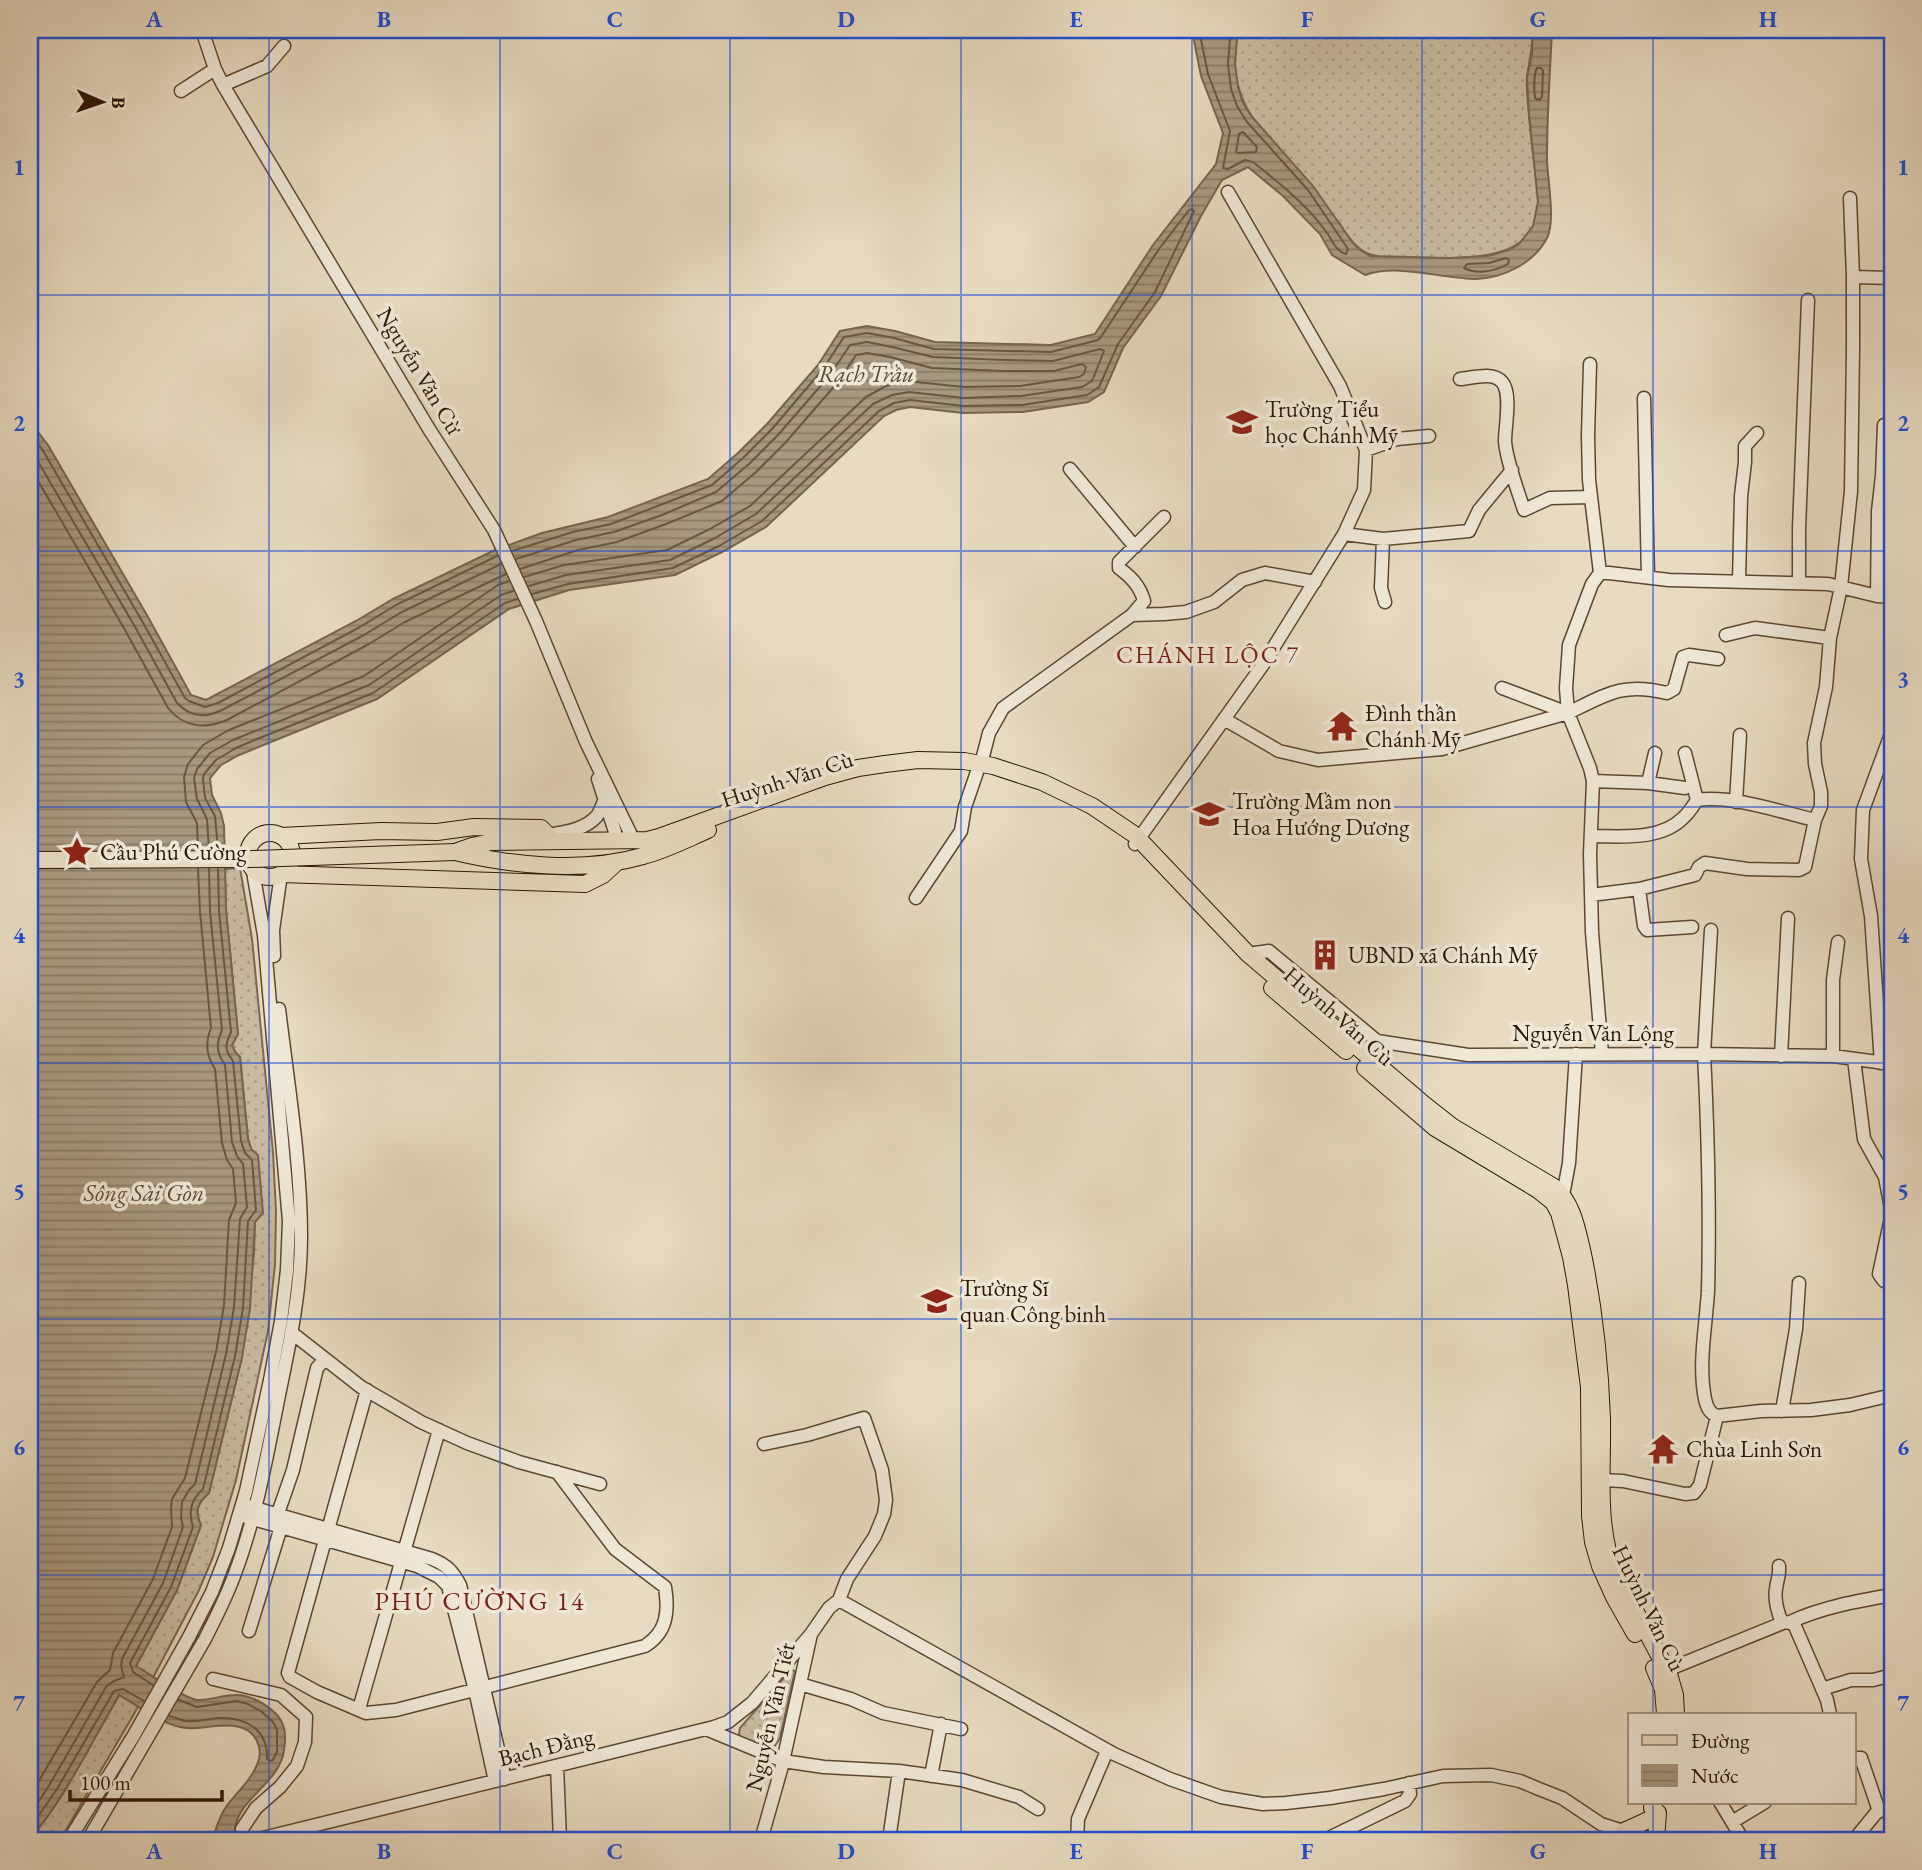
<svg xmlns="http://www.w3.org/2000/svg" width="1922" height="1870" font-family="'EB Garamond',serif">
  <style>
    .grass { fill: url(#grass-dots); stroke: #7a6850; stroke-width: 2 }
    .water { fill: url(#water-rules); stroke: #77644c; stroke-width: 2 }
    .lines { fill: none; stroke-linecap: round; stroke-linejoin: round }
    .shore { stroke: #6a5740; stroke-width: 2 }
    .minor-casing { stroke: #5c4730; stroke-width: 15 }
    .major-casing { stroke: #2d1600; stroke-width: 18 }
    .minor { stroke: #f0e8d7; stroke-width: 12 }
    .major { stroke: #e8dbc1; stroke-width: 16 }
    .major-bridge-casing { stroke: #2d1600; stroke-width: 18; stroke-linecap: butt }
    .major-bridge { stroke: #e8dbc1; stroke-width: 16 }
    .grid { fill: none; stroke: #1d4ed8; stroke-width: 2; stroke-opacity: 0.55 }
    .labels { text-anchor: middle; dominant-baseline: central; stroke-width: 7; stroke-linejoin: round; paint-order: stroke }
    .street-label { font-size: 23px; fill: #2d1600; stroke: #f0e8d7 }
    .poi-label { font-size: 23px; fill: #2d1600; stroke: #f0e8d7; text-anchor: start }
    .water-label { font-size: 24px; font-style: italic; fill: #5e4a33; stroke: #f0e8d7 }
    .neighbourhood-label { font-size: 24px; letter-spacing: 2px; fill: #7a1f14; stroke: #f0e8d7 }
    .quarter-label { font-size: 26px; letter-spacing: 2px; fill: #7a1f14; stroke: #f0e8d7 }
    .neatline { fill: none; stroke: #1d4ed8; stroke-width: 2.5 }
    .grid-label { font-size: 23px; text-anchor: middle; font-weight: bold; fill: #1d4ed8 }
  </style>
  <defs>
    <pattern id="grass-dots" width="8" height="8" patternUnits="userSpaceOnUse" patternTransform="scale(1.75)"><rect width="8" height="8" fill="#c8baa0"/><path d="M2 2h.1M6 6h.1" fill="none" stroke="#ac9f88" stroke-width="1.8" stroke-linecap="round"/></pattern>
    <pattern id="water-rules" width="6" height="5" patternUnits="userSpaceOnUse" patternTransform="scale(1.75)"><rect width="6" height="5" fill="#a8987f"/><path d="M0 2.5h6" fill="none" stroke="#897b66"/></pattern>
  </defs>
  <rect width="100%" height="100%" fill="#e8dbc1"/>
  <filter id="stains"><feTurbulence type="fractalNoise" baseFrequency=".00286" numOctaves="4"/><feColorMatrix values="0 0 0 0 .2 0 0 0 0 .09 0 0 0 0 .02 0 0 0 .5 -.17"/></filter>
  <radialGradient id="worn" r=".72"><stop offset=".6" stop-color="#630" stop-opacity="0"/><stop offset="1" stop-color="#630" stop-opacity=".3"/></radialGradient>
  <!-- grass -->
  <path class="grass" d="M1240,30H1533C1533,46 1529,61 1527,77C1526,89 1528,103 1529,115C1531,143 1536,171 1538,200C1542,263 1464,258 1422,258C1380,257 1363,264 1340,224L1252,117C1236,92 1229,59 1240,30Z
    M240,868L252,939L273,1152L276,1212L275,1264L268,1331L236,1480L213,1557L199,1590L134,1714L60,1840H30L63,1793L136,1666L177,1590L201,1525C194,1511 198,1503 209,1493L242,1357L254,1254L255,1222L251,1149L248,1139L240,1057L235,1052L232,1045L238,1034L226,910L225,871L226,869Z
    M791,1670L795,1671L780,1738L774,1747L741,1738L739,1734L740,1728Z"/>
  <!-- water -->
  <path class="water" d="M1192,30H1240L1237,39L1235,64L1238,87L1243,103L1252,117L1313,186L1353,243L1360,250L1370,256L1449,258L1488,256L1509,250L1519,244L1533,226L1538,202L1529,114L1527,77L1532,55L1533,30H1552C1550,72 1547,115 1547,158C1547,178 1556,220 1547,238C1534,263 1504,278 1476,279C1441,279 1399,263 1365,275L1332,255L1320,234L1283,196L1248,167L1222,180L1201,216L1161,296L1123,348L1104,392L1088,402L1023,412L963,413L910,407L896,410L884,416L766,527L722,552L675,575L569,590L509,609L377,699L239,755L221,765L210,778L212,795L221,813L224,826L226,910L238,1034L232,1045L235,1052L240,1057L248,1139L251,1149L258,1155L263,1213L255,1222L250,1309L242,1357L209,1493C198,1502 194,1511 201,1525L177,1590L136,1666C150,1674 183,1698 197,1700C208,1701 222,1695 234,1695C252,1694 280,1710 284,1728C286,1735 285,1743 284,1750C280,1786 229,1801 235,1840H213C215,1831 219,1819 224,1810C233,1795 249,1784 256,1767C260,1759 261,1749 257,1741C245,1715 207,1730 187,1728C163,1726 139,1706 119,1695C91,1743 66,1797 30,1839V422L48,445L148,617L191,695L206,700L356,621L393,599L495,550L542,533L608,517L708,479L738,453L767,424L818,365L840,331L867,326L895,331L935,342L1051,345L1095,334L1153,245L1216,164L1223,133L1201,76Z"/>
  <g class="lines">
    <!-- shore -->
    <path class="shore" d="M1199,30L1208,74L1230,131L1223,168L1228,169L1245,160L1253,162C1278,182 1306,204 1325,230C1332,239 1335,251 1346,254L1348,249L1308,190L1247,122L1237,106L1231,89L1228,64L1230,38L1233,30
      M1537,68H1541L1543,71L1542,97L1539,100L1535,98C1534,88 1533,77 1537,68Z
      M1243,132L1257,147L1256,152L1239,153L1236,152L1239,134Z
      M1506,258L1509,260L1508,264C1496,271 1477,275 1464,268L1467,264L1489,263Z
      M30,434L42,449L142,621L185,698L189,701L205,707L218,703L360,627L396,605L497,556
      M30,448L134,625L177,703C190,717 206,718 222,710L364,635L400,613L501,564
      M30,467L125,630L168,708C184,728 206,729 227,720L369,644L405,622L506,574
      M512,551L573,532L611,524L712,485L743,458L772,429L823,369L844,337L867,333L894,338L934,349L1051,352L1098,340L1101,337L1159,249L1189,210L1192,209L1194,211L1155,292L1118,344L1099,387L1087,395L1022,405L964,406L910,400L894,403L879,411L762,521L719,546L673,568L568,584L532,594
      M516,559L576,540L614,532L662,515L716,492L749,464L778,435L830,375L850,345L867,342L892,347L933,357L1004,360L1053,361L1100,349L1104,351L1092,381L1082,387L1021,396L964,398L909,392L892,395L873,404L756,514L715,538L670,560L566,575L529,586
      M520,569L578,550L617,542L666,524L722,501L756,472L786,442L838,382L856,355L867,353L890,357L932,368L1003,371H1054L1082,364L1086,367L1084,374L1079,377L1020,386L964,387L906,381L886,386L866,397L750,506L710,529L667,550L564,565L524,577
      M198,850L197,823L186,802L184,777L188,764L203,745L229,730L364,676L498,585L509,581
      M209,850L207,819L197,799L194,778L197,769L210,753L233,740L369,685L501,595L513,591
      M218,850L215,816L205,798L203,779L204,774L216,760L236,748L257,739L373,693L505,603L517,599
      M153,1685L133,1672L130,1663L171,1587L193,1527C188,1511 191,1500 203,1489L235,1356L243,1308L248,1221L256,1210L252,1160L245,1153L241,1141L233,1061C224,1049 225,1045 231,1032L219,911L218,869
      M169,1716C175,1717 180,1720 186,1721C196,1722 208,1719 219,1718C247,1717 268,1730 267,1759L270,1761L273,1760L277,1752V1730L273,1722L262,1712L248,1704L237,1701L197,1707L179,1700
      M30,1796L97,1682L110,1670L113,1653L153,1579L172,1527L171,1508L172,1499L185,1478L216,1352L224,1305L229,1220L236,1203L233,1169L227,1160L222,1143L215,1069C206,1055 205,1043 211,1028L200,912L198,869
      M30,1815L50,1784L106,1687L112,1682L124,1677L121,1666L122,1659L163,1583L183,1527L181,1518L182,1502L189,1490L195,1484L226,1354L234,1307L240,1219L247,1207L243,1164L237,1156L232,1142L225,1065C216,1052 216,1044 222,1030L210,912L209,869
      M30,1828L57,1789L114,1691L123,1689L144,1701"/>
    <!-- minor casing -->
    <g class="minor-casing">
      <path id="minor" d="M202,30L215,69L223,85L429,429L494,530L536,621L586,742L634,841
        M223,85L267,66L284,46
        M181,91L215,69
        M1850,198L1853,277
        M1590,364L1588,436L1589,480L1600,573
        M1460,379C1472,378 1493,371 1502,382C1512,393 1505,426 1505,441C1506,460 1518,491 1524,510L1550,498L1591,497
        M1644,398L1648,577
        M1366,450L1397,439L1429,436
        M1070,469L1135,547
        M1344,534L1383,539L1469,531L1479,510L1512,470
        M1383,539L1381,588L1385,602
        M1739,581L1741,496L1745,462V446L1757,433
        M1799,582V529L1808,300
        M1877,596L1878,511L1882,476L1884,425
        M1132,615L1144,601C1140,586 1131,577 1119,568V562L1164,517
        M1726,635L1755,628L1830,638
        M1502,688L1568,713C1607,694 1623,682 1667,693L1674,689L1683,657L1689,655L1718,659
        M1224,719L1279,751L1318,760L1442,749L1568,713
        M1685,753L1697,800
        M981,764L989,733L1003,708L1132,615L1164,614L1186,612L1214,602L1242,580L1265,573L1315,582
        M598,779L615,832V841
        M1593,781L1648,783L1655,753
        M1648,783L1685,788
        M1736,802L1740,735
        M548,835C564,832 585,830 597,816C600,812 602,806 604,801
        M1591,836C1621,836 1660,841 1683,818C1689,813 1693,806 1697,800C1732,795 1781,812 1815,820
        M1135,844L1262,666L1344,534L1364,490L1366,450L1340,386L1228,192
        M1639,889L1644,926L1647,930L1692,927
        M1591,895L1639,889L1695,875L1699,867L1705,863L1747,869L1799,870L1805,867L1815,820L1821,806V792L1815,764L1814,743L1826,687L1830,638L1841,587L1851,491L1853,349V277L1892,278
        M916,898L961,831L965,807L977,772
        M1248,954L1269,951L1377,1041
        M274,956L273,930L281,874
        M1363,1052L1377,1041L1468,1055L1704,1054L1711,930
        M1602,1054L1592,932L1590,854L1593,781L1590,768L1568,713L1566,688L1569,645L1592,584L1600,573H1609L1669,580L1828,584L1877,596L1892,597
        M1781,1056L1788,918
        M1833,1056V980L1838,942
        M1854,1059L1864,1139L1885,1177L1892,1213L1879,1274L1884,1281L1892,1284
        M1881,1063L1871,916L1861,859L1863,810L1892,731
        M1563,1195L1569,1163L1576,1054
        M292,1333L361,1387L421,1422L467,1443L519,1462L600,1484
        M367,1390L288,1673L290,1677L317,1692L366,1713L396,1710L645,1646C667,1632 669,1612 665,1587L615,1549L557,1472
        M1782,1411L1796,1329L1799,1283
        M1717,1416C1709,1413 1707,1407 1705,1399C1698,1364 1706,1326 1708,1291C1710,1212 1708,1133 1704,1054L1833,1056L1892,1064
        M1602,1480L1623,1481L1685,1494L1694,1493L1700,1485L1717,1416L1761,1411L1811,1410L1850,1405L1892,1395
        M248,1506L432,1559C447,1565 453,1572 460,1585L505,1779
        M246,1517L417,1566L439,1577L448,1586L475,1690L495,1781
        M1779,1566C1780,1575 1777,1580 1776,1589C1774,1600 1778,1613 1782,1623
        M839,1600L1114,1754L1170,1779L1221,1797L1263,1804L1286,1803L1330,1798L1384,1789L1443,1776L1491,1775L1520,1781L1539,1789L1562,1798L1601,1824L1651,1840
        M1790,1622C1823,1607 1857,1601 1892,1595
        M249,1631L281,1527L277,1524L276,1519L293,1470L317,1368L325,1359
        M1667,1670L1785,1622L1794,1624L1827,1700L1830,1714
        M213,1679L281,1695L306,1717L305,1742L297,1766L280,1787L256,1808L242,1829L244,1840
        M800,1684L851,1699L883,1713L961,1729
        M1822,1689L1851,1680H1873L1892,1675
        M359,1709L439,1430
        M706,1729L783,1761L824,1767L899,1771L962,1780L1019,1797L1038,1809
        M1854,1758H1861L1879,1811
        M557,1766L560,1840
        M931,1776L941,1724
        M1720,1802L1743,1840
        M1732,1822L1765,1802
        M69,1840L134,1735L189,1637L212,1592L229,1548L246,1491L270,1380L281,1321L287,1270L289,1221L264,935L252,866
        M88,1840L205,1639C215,1619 226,1598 234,1576C256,1518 267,1456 279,1395C290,1342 301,1291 301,1237C301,1162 288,1084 279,1009
        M255,1840L714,1727L728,1722L752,1703L811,1634
        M761,1840L782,1766L811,1634L829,1608L839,1600L847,1579L875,1536L884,1514L886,1500L882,1470L864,1418L807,1435L764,1444
        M889,1840L899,1771
        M1077,1840L1078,1819L1107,1751
        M1325,1840L1405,1801L1410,1794L1409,1783
        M1854,1840L1876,1813L1892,1805"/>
    </g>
    <!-- major casing -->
    <g class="major-casing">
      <path id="major" d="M248 855a22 22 0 1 1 44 0a22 22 0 1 1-44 0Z
        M281,836L381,831L437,832L474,827L541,828L548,835
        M455,852L472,846L491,842L647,840L659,837L825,777L858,768L885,764L918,760L964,761L993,766L1042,782L1092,806L1135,835L1248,954L1425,1105L1453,1127L1554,1187C1573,1202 1578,1233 1583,1254C1594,1308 1600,1363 1602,1418C1603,1469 1596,1523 1614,1571L1669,1674L1675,1695L1676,1714
        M455,852C514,866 584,873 643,856C666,850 687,839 708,830
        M281,874L585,884L603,875L616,863
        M1272,988L1346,1051
        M1365,1068L1435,1128L1538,1190L1553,1202L1559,1213L1571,1257L1576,1285L1589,1387L1590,1516L1593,1542L1600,1566L1614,1597L1635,1634
        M1654,1668L1663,1689L1665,1714
        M1653,1802L1652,1808L1658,1813L1656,1840
        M1624,1831L1657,1816"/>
    </g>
    <!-- minor -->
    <use href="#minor" class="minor"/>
    <!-- major -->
    <use href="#major" class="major"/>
    <!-- major-bridge casing -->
    <g class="major-bridge-casing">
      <path id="major-bridge" d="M30,860L252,859L455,852"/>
    </g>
    <!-- major-bridge -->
    <use href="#major-bridge" class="major-bridge"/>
  </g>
  <!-- grid -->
  <path class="grid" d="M269,30V1840M500,30V1840M730,30V1840M961,30V1840M1192,30V1840M1422,30V1840M1653,30V1714M30,295H1892M30,551H1892M30,807H1892M30,1063H1892M30,1319H1892M30,1575H1892M1653,1802V1840"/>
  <!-- icons -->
  <defs>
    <g id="school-bare" transform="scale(2.415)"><path d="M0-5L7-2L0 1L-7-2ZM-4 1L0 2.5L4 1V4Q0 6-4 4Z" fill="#8f2418" stroke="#f0e8d7" stroke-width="2.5" paint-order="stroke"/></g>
    <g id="temple-bare" transform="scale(2.415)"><path d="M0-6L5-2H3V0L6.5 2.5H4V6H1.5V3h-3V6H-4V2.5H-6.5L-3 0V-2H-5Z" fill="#8f2418" stroke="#f0e8d7" stroke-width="2.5" paint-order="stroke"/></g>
    <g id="sight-bare" transform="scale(2.415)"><path d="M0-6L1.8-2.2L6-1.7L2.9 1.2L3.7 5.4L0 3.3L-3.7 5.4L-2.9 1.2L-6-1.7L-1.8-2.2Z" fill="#8f2418" stroke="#f0e8d7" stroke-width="2.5" paint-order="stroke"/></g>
    <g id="building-bare" transform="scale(2.415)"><path d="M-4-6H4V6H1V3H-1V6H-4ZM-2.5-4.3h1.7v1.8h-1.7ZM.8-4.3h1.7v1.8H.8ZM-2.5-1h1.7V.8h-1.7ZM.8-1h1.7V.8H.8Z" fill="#8f2418" stroke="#f0e8d7" stroke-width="2.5" paint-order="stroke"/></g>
    <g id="university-bare" transform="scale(2.415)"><path d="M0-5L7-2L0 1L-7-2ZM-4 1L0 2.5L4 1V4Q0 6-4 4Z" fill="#8f2418" stroke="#f0e8d7" stroke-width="2.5" paint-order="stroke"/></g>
  </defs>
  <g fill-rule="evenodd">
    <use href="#school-bare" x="1242" y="422"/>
    <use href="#temple-bare" x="1342" y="726"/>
    <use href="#school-bare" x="1209" y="814"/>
    <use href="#sight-bare" x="77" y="852"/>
    <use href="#building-bare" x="1325" y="955"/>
    <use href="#university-bare" x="937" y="1301"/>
    <use href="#temple-bare" x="1663" y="1449"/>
  </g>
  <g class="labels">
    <!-- street labels -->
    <g class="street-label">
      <text transform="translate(420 371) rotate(59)">Nguyễn Văn Cừ</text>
      <text transform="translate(787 779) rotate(-18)">Huỳnh Văn Cù</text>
      <text transform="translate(1339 1016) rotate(41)">Huỳnh Văn Cù</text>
      <text x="1593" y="1033">Nguyễn Văn Lộng</text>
      <text transform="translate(1649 1608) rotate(64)">Huỳnh Văn Cù</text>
      <text transform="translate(770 1717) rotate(-77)">Nguyễn Văn Tiết</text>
      <text transform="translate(546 1747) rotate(-14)">Bạch Đằng</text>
    </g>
    <!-- poi labels -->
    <g class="poi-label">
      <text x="1265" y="409">Trường Tiểu<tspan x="1265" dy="26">học Chánh Mỹ</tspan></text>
      <text x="1365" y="713">Đình thần<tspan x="1365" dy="26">Chánh Mỹ</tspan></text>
      <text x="1232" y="801">Trường Mầm non<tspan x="1232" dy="26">Hoa Hướng Dương</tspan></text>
      <text x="100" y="852">Cầu Phú Cường</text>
      <text x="1348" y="955">UBND xã Chánh Mỹ</text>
      <text x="960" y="1288">Trường Sĩ<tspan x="960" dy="26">quan Công binh</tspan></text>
      <text x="1686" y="1449">Chùa Linh Sơn</text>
    </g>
    <!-- water labels -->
    <g class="water-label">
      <text x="866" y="373">Rạch Trầu</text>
      <text x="144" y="1192">Sông Sài Gòn</text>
    </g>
    <!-- neighbourhood labels -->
    <g class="neighbourhood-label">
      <text x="1208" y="654">CHÁNH LỘC 7</text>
    </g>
    <!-- quarter labels -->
    <g class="quarter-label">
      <text x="480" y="1601">PHÚ CƯỜNG 14</text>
    </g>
  </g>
  <!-- margin -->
  <rect width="1922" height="1870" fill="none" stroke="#e8dbc1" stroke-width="77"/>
  <!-- legend -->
  <rect x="1628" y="1713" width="228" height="91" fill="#f0e8d7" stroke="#a29481" stroke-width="2"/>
  <rect x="1642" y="1735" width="35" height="10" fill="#e8dbc1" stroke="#a29481" stroke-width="2"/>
  <text x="1691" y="1748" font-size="21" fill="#2d1600">Đường</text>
  <rect x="1642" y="1765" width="35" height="21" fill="url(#water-rules)" stroke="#a29481" stroke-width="2"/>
  <text x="1691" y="1783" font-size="21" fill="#2d1600">Nước</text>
  <!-- north arrow -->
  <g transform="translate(102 102) rotate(92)" stroke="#f0e8d7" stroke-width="5" paint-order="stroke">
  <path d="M0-5L12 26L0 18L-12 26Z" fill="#2d1600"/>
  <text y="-10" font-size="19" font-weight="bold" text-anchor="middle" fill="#2d1600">B</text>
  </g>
  <!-- scale -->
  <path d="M70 1790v10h152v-10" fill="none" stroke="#2d1600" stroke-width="3.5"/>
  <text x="80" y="1790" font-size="21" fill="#2d1600" stroke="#f0e8d7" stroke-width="5" paint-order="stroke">100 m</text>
  <rect x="38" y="38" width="1846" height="1794" class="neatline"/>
  <g class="grid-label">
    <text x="154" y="27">A</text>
    <text x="384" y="27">B</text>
    <text x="615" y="27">C</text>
    <text x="846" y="27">D</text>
    <text x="1076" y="27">E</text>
    <text x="1307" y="27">F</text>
    <text x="1538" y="27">G</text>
    <text x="1768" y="27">H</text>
    <text x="19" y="175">1</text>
    <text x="1903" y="175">1</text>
    <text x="19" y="431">2</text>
    <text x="1903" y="431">2</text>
    <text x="19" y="687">3</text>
    <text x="1903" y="687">3</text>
    <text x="19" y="943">4</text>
    <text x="1903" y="943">4</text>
    <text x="19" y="1199">5</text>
    <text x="1903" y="1199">5</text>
    <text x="19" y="1455">6</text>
    <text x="1903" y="1455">6</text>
    <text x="19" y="1711">7</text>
    <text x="1903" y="1711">7</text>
    <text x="154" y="1859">A</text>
    <text x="384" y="1859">B</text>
    <text x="615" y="1859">C</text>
    <text x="846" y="1859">D</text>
    <text x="1076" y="1859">E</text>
    <text x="1307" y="1859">F</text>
    <text x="1538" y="1859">G</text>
    <text x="1768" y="1859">H</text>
  </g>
  <rect width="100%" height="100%" filter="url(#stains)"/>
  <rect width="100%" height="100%" fill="url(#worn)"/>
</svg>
